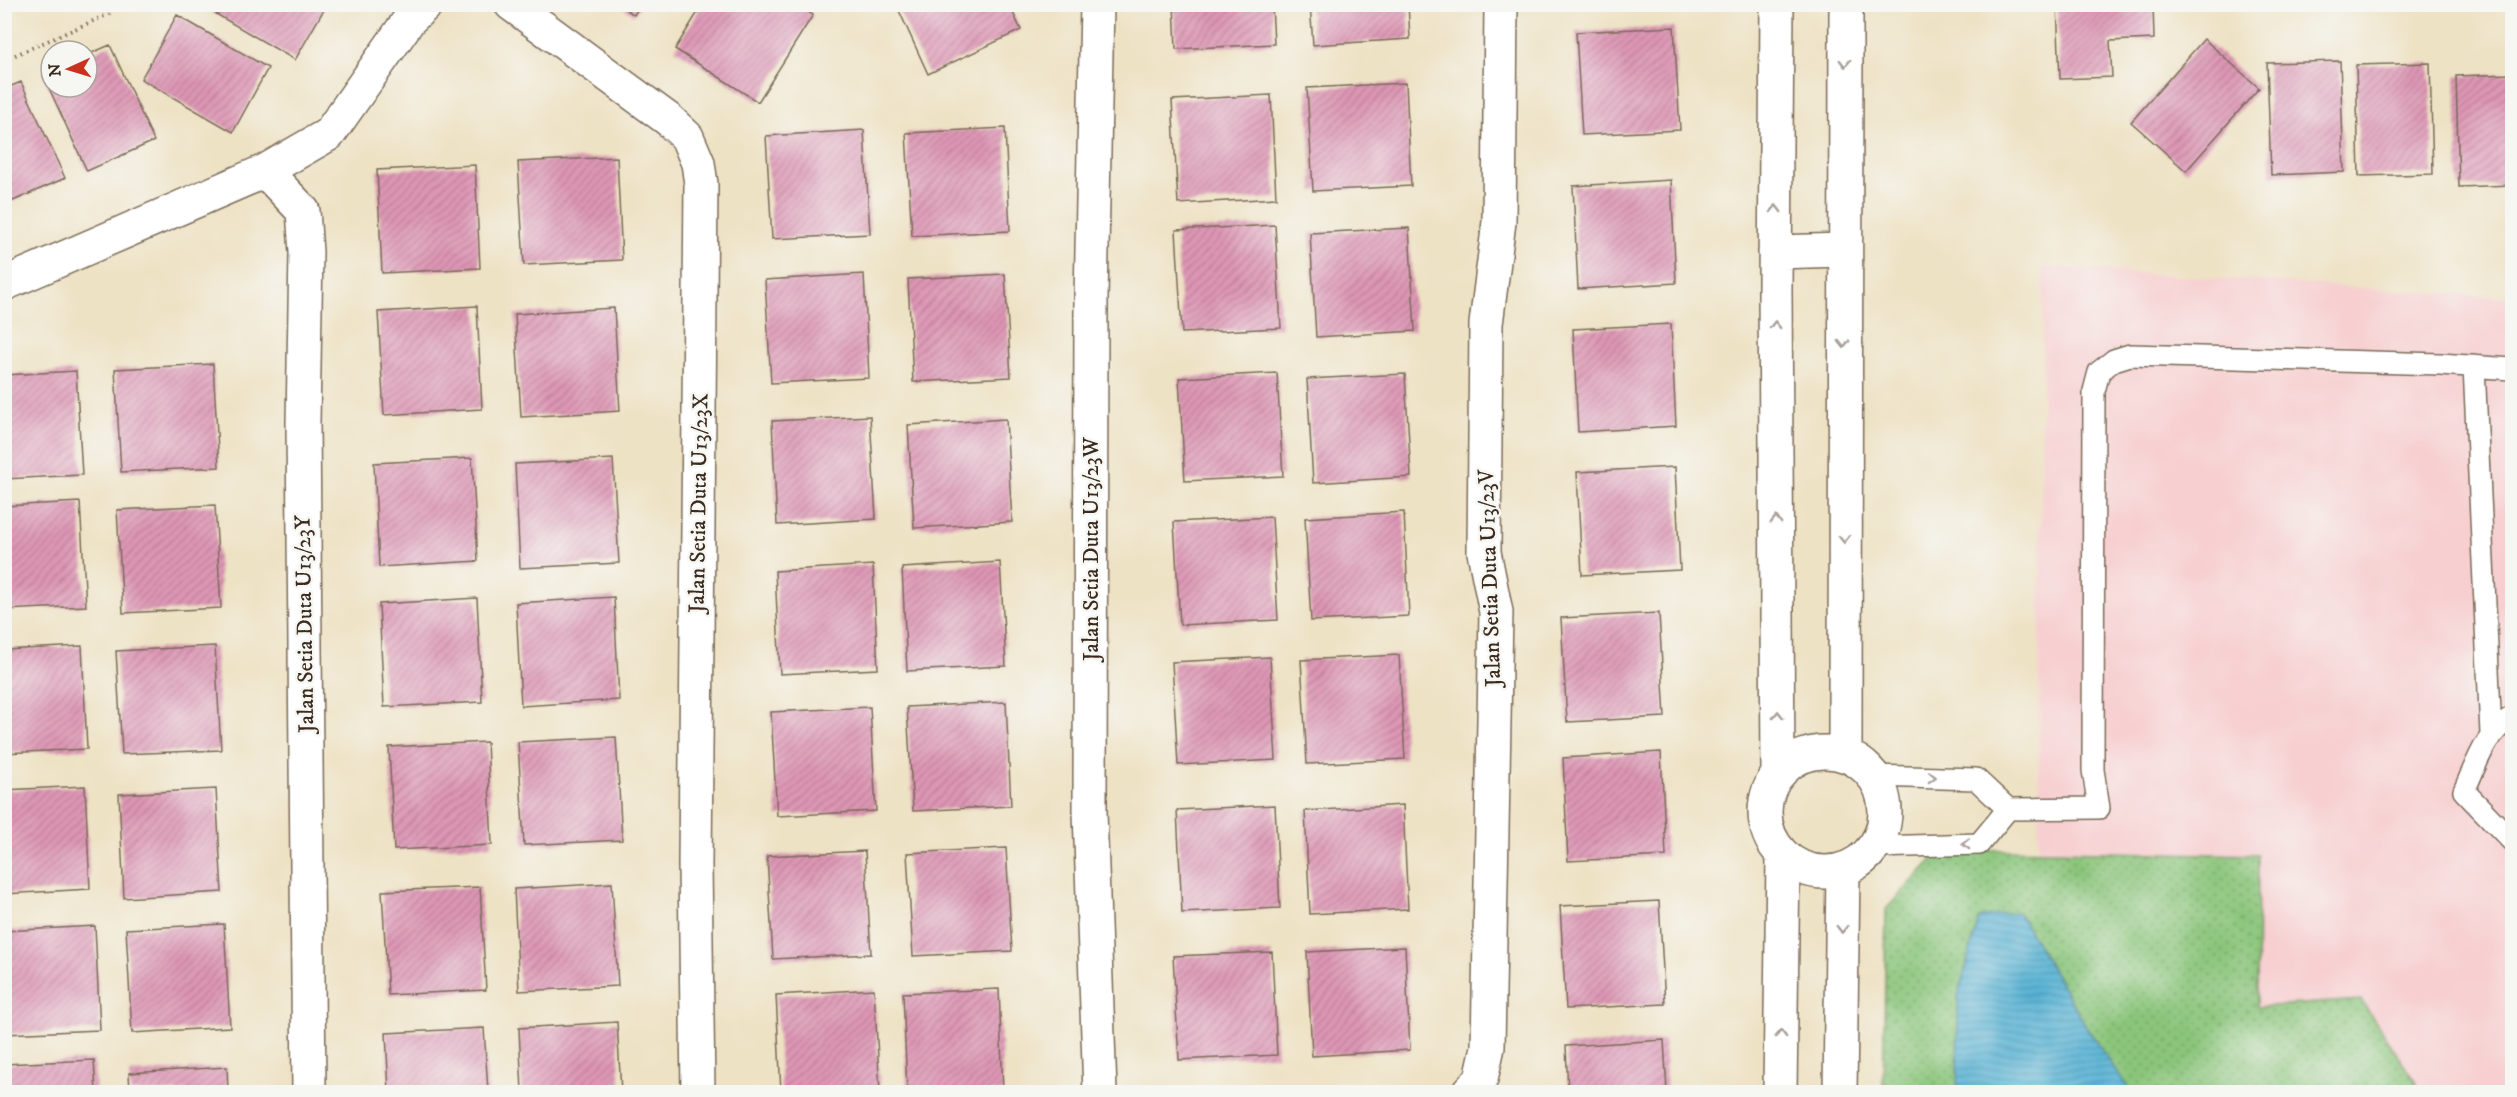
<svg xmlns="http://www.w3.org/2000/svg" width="2517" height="1097" font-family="'IM FELL DW Pica',serif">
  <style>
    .built { fill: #f7cfd0 }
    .grass { fill: url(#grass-dots); stroke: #62784c; stroke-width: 1.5 }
    .water { fill: url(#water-rules); stroke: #496e7a; stroke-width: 1.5 }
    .building { fill: url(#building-hatch) }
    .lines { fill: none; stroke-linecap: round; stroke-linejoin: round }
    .service-casing { stroke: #7a6a58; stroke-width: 24 }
    .minor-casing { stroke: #7a6a58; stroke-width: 36 }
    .path { stroke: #7a6a58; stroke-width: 4; stroke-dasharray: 1.5 4.5; stroke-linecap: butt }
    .service { stroke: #fff; stroke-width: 21 }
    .minor { stroke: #fff; stroke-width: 33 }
    .oneway { stroke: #a79f9a }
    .labels { text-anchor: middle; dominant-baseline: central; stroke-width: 5; stroke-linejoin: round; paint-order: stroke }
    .street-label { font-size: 22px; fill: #3b2a1e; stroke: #f6f6f2 }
  </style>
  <defs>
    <pattern id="grass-dots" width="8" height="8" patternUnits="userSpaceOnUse" patternTransform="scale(1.5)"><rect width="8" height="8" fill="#8ac57a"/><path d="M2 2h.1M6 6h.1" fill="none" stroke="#72a063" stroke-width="1.8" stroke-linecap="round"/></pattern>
    <pattern id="water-rules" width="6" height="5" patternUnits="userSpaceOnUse" patternTransform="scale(1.5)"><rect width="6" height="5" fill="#57b2d5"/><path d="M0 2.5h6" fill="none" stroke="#4991ac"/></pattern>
    <pattern id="building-hatch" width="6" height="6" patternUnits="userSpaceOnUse" patternTransform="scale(1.5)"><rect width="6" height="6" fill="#de97b6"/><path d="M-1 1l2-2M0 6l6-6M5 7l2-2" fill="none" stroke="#b57b93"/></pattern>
  </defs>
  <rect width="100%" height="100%" fill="#f6f6f2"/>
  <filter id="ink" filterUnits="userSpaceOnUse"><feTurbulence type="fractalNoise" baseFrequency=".0167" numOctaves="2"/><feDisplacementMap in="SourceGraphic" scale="12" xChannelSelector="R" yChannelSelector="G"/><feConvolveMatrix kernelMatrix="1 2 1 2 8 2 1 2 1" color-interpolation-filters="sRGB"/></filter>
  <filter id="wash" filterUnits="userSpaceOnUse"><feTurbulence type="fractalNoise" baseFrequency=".008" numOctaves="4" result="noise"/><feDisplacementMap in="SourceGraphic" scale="24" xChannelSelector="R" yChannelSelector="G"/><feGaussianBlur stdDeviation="1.35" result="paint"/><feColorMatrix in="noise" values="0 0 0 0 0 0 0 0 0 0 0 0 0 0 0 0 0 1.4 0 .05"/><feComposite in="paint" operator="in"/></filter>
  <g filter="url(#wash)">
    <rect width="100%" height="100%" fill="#eee2c4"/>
    <!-- built -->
    <path class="built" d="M2043,267L2512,298V1092H2422L2361,1000L2257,1008L2258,855L2038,851Z"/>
    <!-- grass -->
    <path class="grass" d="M1943,849L2258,855L2257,1007L2361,1000L2422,1092H1883L1886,909Z"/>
    <!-- water -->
    <path class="water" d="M2018,912L2088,1029L2131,1092H1957L1958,995L1979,918Z"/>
    <g id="blocks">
      <!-- building -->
      <path class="building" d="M205,4H327L295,60L204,7Z
        M618,4H641L634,15Z
        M703,4H796L813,15L758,102L675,49Z
        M896,4H1009L1021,30L928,74Z
        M1174,4H1272L1274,44L1176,49Z
        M1310,4H1408L1410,39L1313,45Z
        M2057,4H2153L2154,39L2110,41L2112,77L2060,79Z
        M177,15L268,68L233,132L141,79Z
        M1674,27L1680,130L1582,135L1576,32Z
        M2204,39L2259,88L2186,171L2131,122Z
        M110,45L154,141L87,171L43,75L51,72V87H87V55Z
        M2340,61L2344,172L2271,175L2267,63Z
        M2430,63L2433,174L2359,176L2356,65Z
        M2512,74V185L2459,187L2456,76Z
        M21,82L65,178L4,205V89Z
        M1406,83L1411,186L1313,191L1307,88Z
        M1271,95L1276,198L1178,204L1172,100Z
        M1005,128L1010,231L912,236L906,133Z
        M864,130L870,234L772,239L766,136Z
        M617,157L622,260L524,265L518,162Z
        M475,165L480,268L382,273L377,170Z
        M1671,180L1676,283L1578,289L1573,186Z
        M1275,225L1281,328L1182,333L1176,230Z
        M1409,228L1415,331L1316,337L1310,233Z
        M864,274L869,378L771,383L765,280Z
        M1005,274L1011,377L913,382L908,279Z
        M477,306L482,409L384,415L378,312Z
        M614,308L620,411L521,417L515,314Z
        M1671,324L1676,426L1578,432L1573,329Z
        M213,364L219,467L121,472L115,369Z
        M76,371L82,475L4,479V375Z
        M1277,373L1283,476L1185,481L1179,378Z
        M1405,374L1411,477L1313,483L1307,379Z
        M870,416L876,519L777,525L772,421Z
        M1006,419L1012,522L914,528L908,425Z
        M472,458L478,561L379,567L374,463Z
        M613,459L619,563L520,568L515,464Z
        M1675,467L1680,570L1582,575L1577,472Z
        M80,502L86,606L4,610V506Z
        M215,505L221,608L123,613L117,510Z
        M1404,512L1409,616L1311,621L1305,518Z
        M1272,517L1278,620L1180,625L1174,522Z
        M1000,562L1006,666L907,671L902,568Z
        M873,565L878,669L780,674L775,571Z
        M614,597L619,700L521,706L516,603Z
        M477,598L482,702L384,707L379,604Z
        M1659,613L1665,717L1567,722L1561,618Z
        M82,646L87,749L4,753V650Z
        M215,646L221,750L122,754L116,651Z
        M1399,655L1405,759L1307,764L1301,660Z
        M1270,657L1276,760L1178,765L1172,662Z
        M1006,702L1011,806L913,811L907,707Z
        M870,707L876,811L777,816L771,712Z
        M616,737L622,840L524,845L518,742Z
        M487,742L492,845L394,850L389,747Z
        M1661,752L1666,856L1568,861L1563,758Z
        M85,786L90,889L4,894V790Z
        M216,789L222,892L124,898L119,794Z
        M1275,805L1280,908L1182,913L1177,810Z
        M1403,805L1408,909L1310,914L1305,811Z
        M1006,848L1012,951L913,956L907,853Z
        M865,851L871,954L773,959L767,856Z
        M612,883L618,986L519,991L514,889Z
        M480,887L486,990L388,995L382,891Z
        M1659,901L1665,1004L1566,1009L1560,906Z
        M224,924L230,1027L132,1033L126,929Z
        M95,926L100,1030L4,1034V931Z
        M1405,947L1410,1050L1312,1056L1307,952Z
        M1272,952L1277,1055L1179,1060L1173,956Z
        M874,989L880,1092H781L776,995Z
        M999,989L1003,1092H907L903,993Z
        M617,1022L621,1092H522L519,1028Z
        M484,1028L488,1092H389L386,1033Z
        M1664,1040L1667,1092H1568L1566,1046Z
        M94,1060L96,1092H4V1064Z
        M227,1067L228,1092H130L129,1073Z"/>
    </g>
  </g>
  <g filter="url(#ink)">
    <use href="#blocks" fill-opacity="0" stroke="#7a6a58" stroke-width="1.5"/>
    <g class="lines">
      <!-- service casing -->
      <g class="service-casing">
        <path id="service" d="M2474,366L2491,734
          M2512,717C2485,733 2477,763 2464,791L2512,841
          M1873,776L1976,779L2008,809L2099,808L2093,770L2094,391L2099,372L2114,360L2130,355L2440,364L2512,369
          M1875,847L1979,844L2008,809"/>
      </g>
      <!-- minor casing -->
      <g class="minor-casing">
        <path id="minor" d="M511,4L669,120L687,137L698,163L701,184L695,865L698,1092
          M1097,4L1091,299L1090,812L1100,1092
          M1777,4L1775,289L1778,773
          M265,171L303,211L306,252L303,422L309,1092
          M1775,252L1844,250
          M4,284L265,171L329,134L409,20L426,4
          M1765 812a60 60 0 1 1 120 0a60 60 0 1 1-120 0Z
          M1845,754L1846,4
          M1469,1092L1481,1079L1488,1047L1496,612L1484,552L1486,324L1499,222L1501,4
          M1780,1092L1783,857
          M1840,1092L1843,870"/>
      </g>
      <!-- path -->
      <path class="path" d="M4,60L109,14L117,4"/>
      <!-- service -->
      <use href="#service" class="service"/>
      <!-- minor -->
      <use href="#minor" class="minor"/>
    </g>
    <!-- one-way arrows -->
    <defs><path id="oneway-chevron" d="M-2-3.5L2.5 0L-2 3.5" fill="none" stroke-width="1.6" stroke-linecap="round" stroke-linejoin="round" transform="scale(1.5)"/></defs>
    <g class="oneway">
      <use href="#oneway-chevron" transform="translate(1845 63) rotate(90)"/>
      <use href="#oneway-chevron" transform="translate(1776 209) rotate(-90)"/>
      <use href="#oneway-chevron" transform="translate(1775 325) rotate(-90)"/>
      <use href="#oneway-chevron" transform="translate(1844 344) rotate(90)"/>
      <use href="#oneway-chevron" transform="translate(1776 520) rotate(-90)"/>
      <use href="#oneway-chevron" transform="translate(1844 539) rotate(90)"/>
      <use href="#oneway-chevron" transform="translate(1778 715) rotate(-90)"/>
      <use href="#oneway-chevron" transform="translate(1932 777) rotate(2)"/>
      <use href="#oneway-chevron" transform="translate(1966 844) rotate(178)"/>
      <use href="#oneway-chevron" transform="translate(1842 929) rotate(91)"/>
      <use href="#oneway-chevron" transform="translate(1781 1034) rotate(-89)"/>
    </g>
  </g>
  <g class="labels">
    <!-- street labels -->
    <g class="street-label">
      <text transform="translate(699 503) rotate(-89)">Jalan Setia Duta U13/23X</text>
      <text transform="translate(1091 549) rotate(-90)">Jalan Setia Duta U13/23W</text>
      <text transform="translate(1490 578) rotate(-92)">Jalan Setia Duta U13/23V</text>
      <text transform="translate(305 624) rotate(-91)">Jalan Setia Duta U13/23Y</text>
    </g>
  </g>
  <!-- margin -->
  <rect width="2517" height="1097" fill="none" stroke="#f6f6f2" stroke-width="24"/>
  <!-- north arrow -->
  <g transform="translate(69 69) rotate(266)"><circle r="28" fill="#f6f6f2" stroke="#aba49d" stroke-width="1.5"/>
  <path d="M0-4.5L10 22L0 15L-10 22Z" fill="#c8321e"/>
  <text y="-9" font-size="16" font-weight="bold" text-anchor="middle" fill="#3b2a1e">N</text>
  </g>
</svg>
